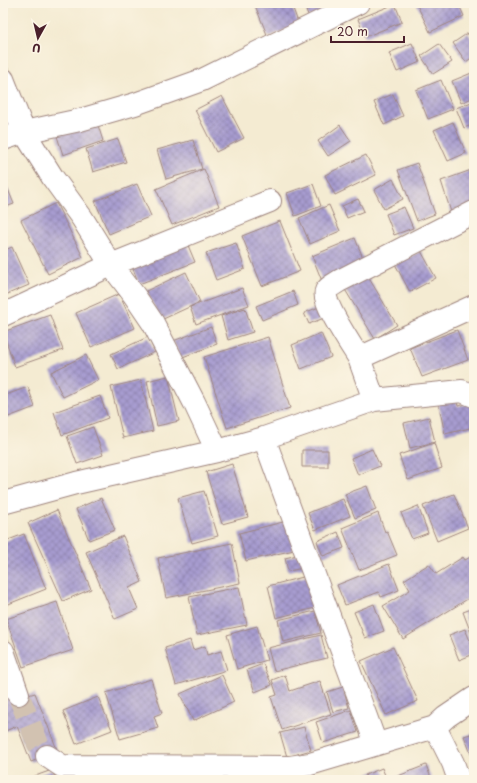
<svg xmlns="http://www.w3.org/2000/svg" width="477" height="783" font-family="'Playpen Sans',sans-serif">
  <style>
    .building { fill: url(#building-cross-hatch) }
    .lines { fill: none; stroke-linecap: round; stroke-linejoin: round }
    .minor-tunnel { stroke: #d2c2b1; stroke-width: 22; stroke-dasharray: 22 11; stroke-linecap: butt }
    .minor-casing { stroke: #9f857e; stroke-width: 24 }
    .minor { stroke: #fff; stroke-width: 22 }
  </style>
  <defs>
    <pattern id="building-cross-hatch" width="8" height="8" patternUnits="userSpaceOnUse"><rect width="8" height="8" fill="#a79cd0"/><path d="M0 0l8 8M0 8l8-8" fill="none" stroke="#8a7fa9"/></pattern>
  </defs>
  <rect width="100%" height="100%" fill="#fcf5e5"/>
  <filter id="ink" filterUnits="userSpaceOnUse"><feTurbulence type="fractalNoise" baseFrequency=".025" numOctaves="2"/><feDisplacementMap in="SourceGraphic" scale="8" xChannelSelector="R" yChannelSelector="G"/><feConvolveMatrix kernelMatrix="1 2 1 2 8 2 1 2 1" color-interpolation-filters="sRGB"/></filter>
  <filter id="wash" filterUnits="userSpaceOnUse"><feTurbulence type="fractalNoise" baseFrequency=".012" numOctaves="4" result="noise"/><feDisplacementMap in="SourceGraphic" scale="16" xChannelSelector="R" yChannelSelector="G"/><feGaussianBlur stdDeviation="0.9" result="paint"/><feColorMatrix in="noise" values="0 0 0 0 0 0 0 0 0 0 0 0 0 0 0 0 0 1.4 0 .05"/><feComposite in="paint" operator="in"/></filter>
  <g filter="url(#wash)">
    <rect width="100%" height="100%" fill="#f4ebd2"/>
    <g id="blocks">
      <!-- building -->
      <path class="building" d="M254,3H291L299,25L268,37Z
        M303,3H329L331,8L309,17Z
        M416,3H458L464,16L430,32Z
        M395,4L402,22L365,37L358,19Z
        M468,33L474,42V56L466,62L453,43Z
        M412,43L420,62L397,72L389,53Z
        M439,44L452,62L433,74L421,56Z
        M474,72V97L461,103L452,81Z
        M441,80L453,109L428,119L416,90Z
        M393,94L403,116L384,125L374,102Z
        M222,96L244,138L216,152L195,110Z
        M474,101V124L464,128L456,108Z
        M96,119L103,141L63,155L56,133Z
        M453,122L466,153L448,161L434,130Z
        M340,125L351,141L328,156L318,141Z
        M118,139L126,162L93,172L86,149Z
        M193,140L202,169L166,179L157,150Z
        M366,155L376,175L335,195L325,175Z
        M417,163L435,214L417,221L398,170Z
        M204,169L219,206L172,225L156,189Z
        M474,169V204L451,212L441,181Z
        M3,177L14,204L3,208Z
        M393,179L403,199L384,209L374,190Z
        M137,184L151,216L109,234L95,201Z
        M313,184L321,206L295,216L287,193Z
        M358,199L364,211L347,218L342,206Z
        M56,203L83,257L48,274L21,220Z
        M329,205L340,231L310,244L299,218Z
        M404,207L413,228L394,235L386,214Z
        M280,221L300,271L262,286L242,236Z
        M355,238L365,263L322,281L312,256Z
        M187,243L195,262L139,284L131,264Z
        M236,243L245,269L216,280L206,253Z
        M12,247L29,285L3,296V251Z
        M421,251L436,278L410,292L395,264Z
        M186,272L200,302L161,320L146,291Z
        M367,275L397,325L375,339L344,288Z
        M242,288L249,305L196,324L190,307Z
        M293,291L298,305L262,320L256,306Z
        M119,294L135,328L91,347L76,313Z
        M319,307L324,318L309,324L304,313Z
        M245,308L253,332L228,340L221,316Z
        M50,315L63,350L15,367L3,332Z
        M211,327L217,344L180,358L173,341Z
        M457,330L468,360L422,377L410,348Z
        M321,333L331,357L301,369L292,345Z
        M148,337L155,352L118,369L111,354Z
        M268,337L290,408L227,428L204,357Z
        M86,355L98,380L63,397L51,372Z
        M168,376L179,421L157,426L147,381Z
        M141,380L153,431L123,438L111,387Z
        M28,387L35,407L3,419V396Z
        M100,396L108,418L62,435L54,412Z
        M456,398L458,406L471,403L474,416V427L445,434L438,402Z
        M429,417L435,442L410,448L404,423Z
        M93,427L103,455L77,464L67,436Z
        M434,443L442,468L408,480L399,455Z
        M372,449L380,466L358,475L351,458Z
        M302,450H328V467H302Z
        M232,464L248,517L222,524L206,472Z
        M367,486L376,510L355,518L345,494Z
        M204,491L218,536L192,543L178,498Z
        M454,494L468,528L437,541L423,506Z
        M101,498L115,530L89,540L76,509Z
        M343,499L350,516L315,530L308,513Z
        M418,506L428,533L412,539L401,513Z
        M57,510L91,589L63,601L28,523Z
        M378,513L385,532L387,531L397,555L359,570L342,528Z
        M287,521L294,550L246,561L239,533Z
        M338,532L344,548L323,556L317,541Z
        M24,534L46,589L6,605L3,598V542Z
        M123,536L142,582L129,588L138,609L115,619L86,552Z
        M232,543L240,583L166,598L158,558Z
        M305,553L309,567L288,571L285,558Z
        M474,555V595L403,639L383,606L410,590L404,580L429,564L436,574L463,557L465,560Z
        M389,564L399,590L381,597L379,592L345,605L337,585Z
        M307,576L315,608L276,618L268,586Z
        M239,587L247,625L197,635L189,597Z
        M57,602L73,650L23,667L6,619Z
        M374,604L384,631L365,638L354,612Z
        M474,608V641L463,612Z
        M315,611L321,633L283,642L278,620Z
        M257,626L267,660L237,669L227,635Z
        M465,629L474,650V654L459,660L449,635Z
        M321,635L327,658L274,671L268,648Z
        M190,640L193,650L205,646L207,655L221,651L227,670L176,685L165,648Z
        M393,647L418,701L386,715L361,661Z
        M263,664L272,685L255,692L247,670Z
        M222,675L234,702L193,721L180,694Z
        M285,675L290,691L320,681L331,714L282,730L271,697L277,695L272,680Z
        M151,679L162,713L154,716L158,728L120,739L106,693Z
        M343,687L349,708L333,712L327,692Z
        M24,692L25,696L35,693L58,752L31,762L17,726L3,732V700Z
        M98,697L112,730L76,744L63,711Z
        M351,710L358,732L323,743L316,722Z
        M304,727L311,750L287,757L280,733Z
        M474,733V761L464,736Z
        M426,765L432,780H394L393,778Z
        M382,768L387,780H367L365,775Z
        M52,770L56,780H24Z
        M299,776L300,780H284V779Z"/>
    </g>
  </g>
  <g filter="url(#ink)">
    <use href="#blocks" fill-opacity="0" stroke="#9f857e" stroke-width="1"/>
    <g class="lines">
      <!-- minor-tunnel -->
      <path class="minor-tunnel" d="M18,694L38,744L47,756"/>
      <!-- minor casing -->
      <g class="minor-casing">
        <path id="minor" d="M3,79L24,132L53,178L82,218L111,265L134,295L153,323L194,402L217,451L264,438L374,400L359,358L474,306
          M3,139L24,132L80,120L135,104L202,80L358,3
          M3,315L111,265L270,201
          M359,358C353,348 321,301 326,291C329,286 335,284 339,281L474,212
          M374,400L462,391L474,396
          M264,438L376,744
          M3,503L76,483L217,451
          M3,651L18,694
          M47,756L62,766L290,767L310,764L435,727
          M459,780L453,763L435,727L446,717L474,698"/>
      </g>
      <!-- minor -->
      <use href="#minor" class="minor"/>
    </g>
  </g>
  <!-- margin -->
  <rect width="477" height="783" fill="none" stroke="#fcf5e5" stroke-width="16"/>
  <!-- north arrow -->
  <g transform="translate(38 38) rotate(188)" stroke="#fcf5e5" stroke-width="3" paint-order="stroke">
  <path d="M0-3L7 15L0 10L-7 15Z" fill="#4a1f2b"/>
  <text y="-6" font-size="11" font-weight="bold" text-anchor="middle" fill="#4a1f2b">U</text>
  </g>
  <!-- scale -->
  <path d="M331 36v6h73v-6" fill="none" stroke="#4a1f2b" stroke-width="2"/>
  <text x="337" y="36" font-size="12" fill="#4a1f2b" stroke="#fcf5e5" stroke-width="3" paint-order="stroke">20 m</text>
</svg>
